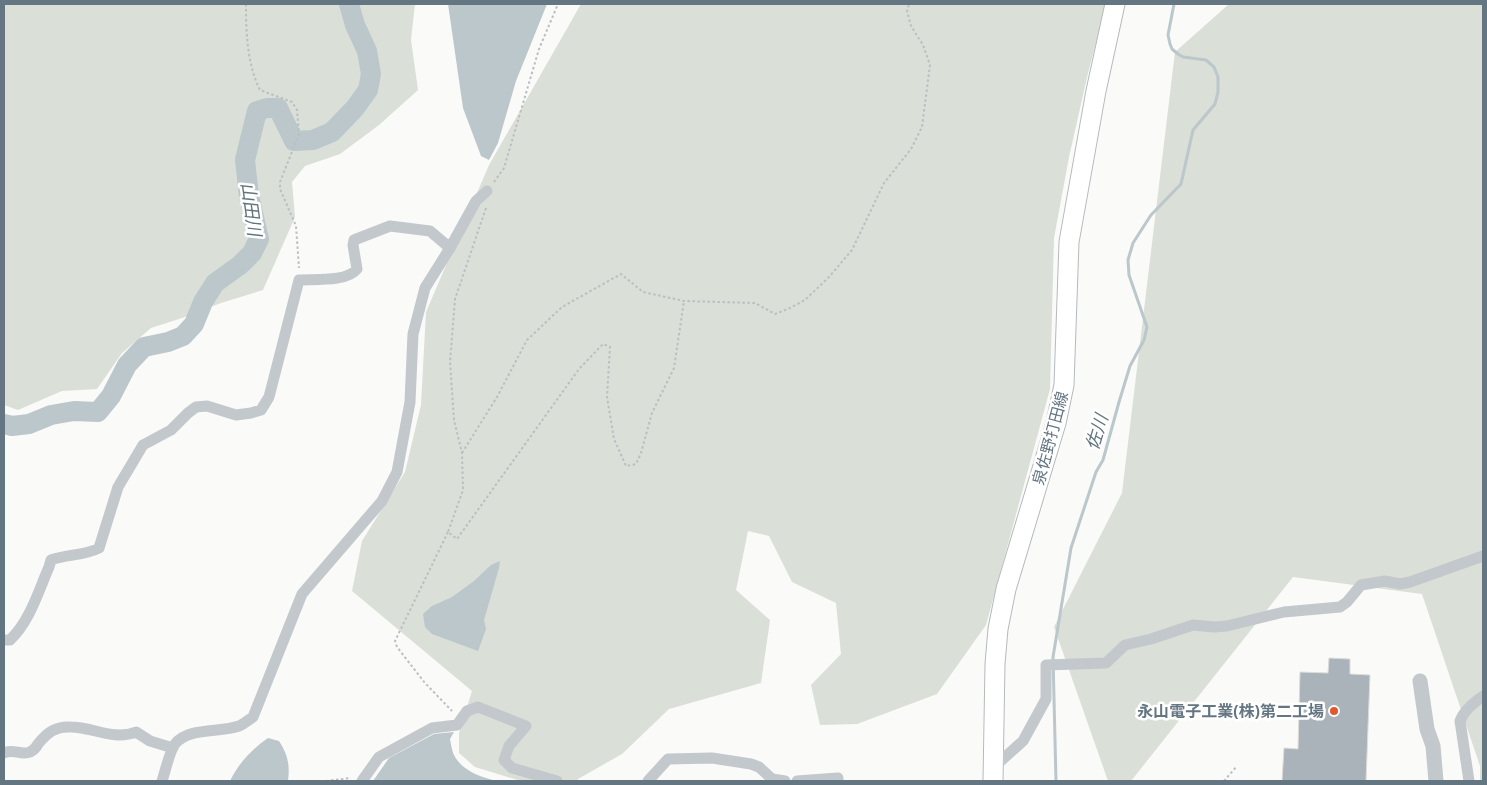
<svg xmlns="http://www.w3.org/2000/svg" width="1487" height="785" font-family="'Open Sans','Noto Sans JP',sans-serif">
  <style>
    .green { fill: #dadfd7 }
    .water { fill: #bbc7cb }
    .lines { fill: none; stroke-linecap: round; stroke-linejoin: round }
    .stream { stroke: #bbc7cb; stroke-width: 3 }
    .river { stroke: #bbc7cb; stroke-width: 20 }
    .building { fill: #aab3b9; stroke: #dcdcda }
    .primary-casing { stroke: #b5babe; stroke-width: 21 }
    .path { stroke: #bbbfc2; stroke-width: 2; stroke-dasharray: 2.5 2.5; stroke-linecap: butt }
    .minor { stroke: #c3c8cc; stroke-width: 11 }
    .tertiary { stroke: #c3c8cc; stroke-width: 15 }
    .primary { stroke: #fff; stroke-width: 19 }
    .poi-dot { fill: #e4572e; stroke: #fff; stroke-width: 2 }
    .labels { text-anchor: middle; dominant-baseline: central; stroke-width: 5; stroke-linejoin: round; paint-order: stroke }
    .street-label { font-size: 16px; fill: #657683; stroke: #fff }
    .poi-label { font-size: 16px; font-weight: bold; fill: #657683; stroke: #fff; text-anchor: end }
    .water-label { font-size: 18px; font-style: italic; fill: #60757c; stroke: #fff }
  </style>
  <rect width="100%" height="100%" fill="#fafaf8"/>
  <!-- green -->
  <path class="green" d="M4,4H415L411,40L418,90L379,125L340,154L305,166L292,182L295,217L263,290L221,303L182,318L151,328L122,353L97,389L62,391L18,410L4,405Z
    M581,4H1106L1088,73L1069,157L1054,238L1050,389L986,625L937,694L857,724L820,725L811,685L841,654L836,603L792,582L769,536L748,531L736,590L770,620L761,683L669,709L622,754L578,779L577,781H521L475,767L459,753V733L472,691L352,591L362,541L405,472L421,405L426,312L489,165Z
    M1229,4H1483V781H1480V766L1422,594L1293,577L1131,781H1108L1054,627L1122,493L1175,52Z"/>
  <!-- water -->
  <path class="water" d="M448,4H547L516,81L498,143L489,160L481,156L463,108Z
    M500,561L499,568L484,620L486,629L478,651L432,634L425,627L423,614L432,606L452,597L474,581L491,565Z
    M454,732L450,739C451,744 452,751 454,755C462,771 482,778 498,781H373L389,758L434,734Z
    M268,738L279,741C288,755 290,765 288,781H230C238,764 252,749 268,738Z"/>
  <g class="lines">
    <!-- stream -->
    <path class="stream" d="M1056,781L1053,657L1071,548L1096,472L1103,460L1119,402L1130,366L1144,340L1147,327L1129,275L1128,260L1133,243L1151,215L1181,184L1193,130L1215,104L1218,92V77L1214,67L1206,60L1183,57L1178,54L1172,49L1170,44L1168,35L1174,4"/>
    <!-- river -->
    <path class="river" d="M4,424L12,426L29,424L51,415L74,411L98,412L111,396L127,365L144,347L168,342L183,336L194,324L203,302L215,283L240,265L252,253L259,239L249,196L245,160L257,111L267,108H278L294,141L313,140L332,132L355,108L368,90L371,74L367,51L355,25L349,4"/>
  </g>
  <!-- building -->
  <path class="building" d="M1329,658L1350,659V674L1370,675L1366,781H1282L1284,748L1298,749L1300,672L1328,673Z"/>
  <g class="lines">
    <!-- primary casing -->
    <g class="primary-casing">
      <path id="primary" d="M993,781L995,664L998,629L1006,589L1056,423L1064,385L1069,242L1096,91L1115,4"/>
    </g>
    <!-- path -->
    <path class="path" d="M246,4C246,32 247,64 260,90L292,102L297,110L299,134L280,182V189L296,226L299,268
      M494,182L504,168L539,49L558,4
      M486,208L455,299L450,362L454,420L462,453L463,490L448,532L457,539L579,369L603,344L610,347L607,397L614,439L626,466L636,464L641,453L652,413L674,368L684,301
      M462,453L497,397L527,340L562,307L621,274L643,292L684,301L755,303L775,314L788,309L805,300L829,277L852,250L884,183L911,149L922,127L930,65L923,45L911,26L907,11L909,4
      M448,532L395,641L397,647L425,683L452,711
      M326,781L351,778
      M1224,781L1237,766"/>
    <!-- minor -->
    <path class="minor" d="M4,640H10C30,621 38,592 49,567L51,560C67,554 84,556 99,548L118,487L143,445L171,430L188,413L196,407L207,406L236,415L251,413L261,410L269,397L299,280C315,279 347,282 357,269L353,245L354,240L390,226L430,231L450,248
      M4,753C13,748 21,756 30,752C34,750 36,748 38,744C47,733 55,726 71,727C93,727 113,741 136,732L150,741L173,748
      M994,767L1023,741L1046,699V665L1106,663L1125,645L1151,639L1193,625L1214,627L1227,626L1284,612L1340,607L1347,602L1361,585L1385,581L1400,584L1410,582L1483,556
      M162,781C165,772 170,750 175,744C188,727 220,733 239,726C244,724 248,720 253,717L302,594L382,501L397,472L410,402L413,334L425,288L450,248L476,201L487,191
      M362,781L379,757L432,728L457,725L467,711L478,707L526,726L509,746L504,760L512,768L557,781
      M648,781L668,759L712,758L751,764L759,767L772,779L785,781
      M797,781L838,778V781
      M1469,781L1460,721C1464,710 1474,703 1483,696"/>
    <!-- tertiary -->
    <path class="tertiary" d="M1420,681L1427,729L1433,746L1436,781"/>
    <!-- primary -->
    <use href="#primary" class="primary"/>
  </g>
  <!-- markers -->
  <circle class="poi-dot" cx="1334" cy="711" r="5"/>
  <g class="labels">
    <!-- street labels -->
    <g class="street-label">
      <text transform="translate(1050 438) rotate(-75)">泉佐野打田線</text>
    </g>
    <!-- poi labels -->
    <g class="poi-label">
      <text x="1324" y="711">永山電子工業(株)第二工場</text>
    </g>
    <!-- water labels -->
    <g class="water-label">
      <text transform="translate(252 209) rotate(82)">山田川</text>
      <text transform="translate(1096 432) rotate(-73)">佐川</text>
    </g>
  </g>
  <!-- border -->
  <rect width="1487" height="785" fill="none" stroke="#657683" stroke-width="10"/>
</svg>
